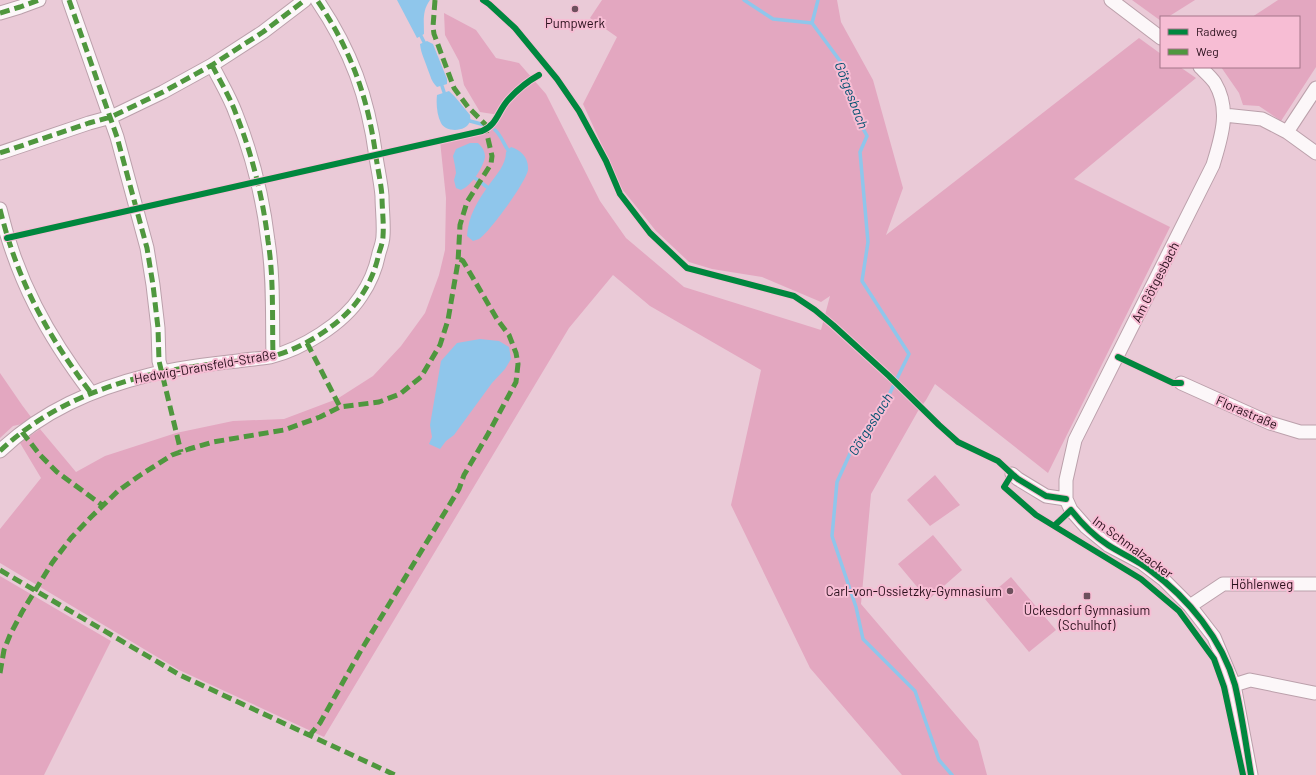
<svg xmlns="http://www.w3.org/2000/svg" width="1316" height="775" font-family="Barlow,sans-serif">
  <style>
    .green { fill: #e3a7c0 }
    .water { fill: #8fc6eb }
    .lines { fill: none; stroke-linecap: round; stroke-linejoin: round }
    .stream { stroke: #8fc6eb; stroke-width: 3.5 }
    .minor-casing { stroke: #bba0ab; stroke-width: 15 }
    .minor { stroke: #fcf7f9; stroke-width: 13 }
    .quiet { stroke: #4f973e; stroke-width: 5; stroke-dasharray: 10 5; stroke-linecap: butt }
    .cycleway-casing { stroke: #f7bdd4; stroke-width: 8 }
    .cycleway { stroke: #00873e; stroke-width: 6 }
    .poi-dot { fill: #6d505d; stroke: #f7bdd4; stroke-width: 1.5 }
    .labels { text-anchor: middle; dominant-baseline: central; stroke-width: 4; stroke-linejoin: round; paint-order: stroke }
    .poi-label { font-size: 13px; fill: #290f1b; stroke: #f7bdd4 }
    .street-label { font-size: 13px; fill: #290f1b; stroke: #f7bdd4 }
    .water-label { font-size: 14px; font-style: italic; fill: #005170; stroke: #f7bdd4 }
  </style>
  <rect width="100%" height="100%" fill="#eacad7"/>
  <!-- green -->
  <path class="green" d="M602,0H837L841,22L873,80L903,188L886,235L1139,38L1161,54V67H1180L1196,78L1074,179L1170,227L1048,473L935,384L926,400L918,411L871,494L861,604L978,741L987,775H902L810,668L731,505L761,370L650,306L613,275L569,328L324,737L179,670L0,563V529L41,478L20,443L40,429L76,472L105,456L176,433L233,421L284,419L337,399L373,376L401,346L425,313L439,275L445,250L446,198L440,141L486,130L493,124L499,115L480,112L464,85L459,61L445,35L444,13L476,30L496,58L519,63L546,94L600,201L626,238L684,287L821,330L830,296L821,302L762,277L712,269L689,262L656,231L622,189L583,104L617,37L590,18Z
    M1132,0H1195L1168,17H1161V21Z
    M1278,0H1316V67L1281,121L1259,106L1243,105L1239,93L1221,67H1299V17H1252Z
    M0,373L22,405L31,417L22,424L13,426L0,438Z
    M935,475L960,505L930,526L907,500Z
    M933,535L962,570L928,600L898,564Z
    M0,576L111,641L44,775H0Z
    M1011,577L1056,630L1029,652L985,599Z"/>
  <!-- water -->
  <path class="water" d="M397,0H430C422,11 424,21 424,34L417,38Z
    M427,41L433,44L447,79V84L437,87C431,81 431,77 428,70C425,60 421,54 420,44Z
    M449,91C457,98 463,107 470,115C470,117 471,119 470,121C467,132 446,133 441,123C437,115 436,104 437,95Z
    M470,143H478C482,147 485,151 485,157C483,168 471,186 461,190L456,188L454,180L456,173L455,166L453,156L456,149Z
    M511,147C521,150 529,158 528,170C526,182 489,233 479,239C477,240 475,240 473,241L467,236C468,216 478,200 489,185C496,175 506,165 506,152Z
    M480,339L499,341L509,347L511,359L505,369L492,383L454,435L446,441L440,449L429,444L432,437L430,425L441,361L457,343Z"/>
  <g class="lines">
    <!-- stream -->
    <path class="stream" d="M744,0L773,19L812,23
      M812,23L843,65L857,117L867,136L860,152L868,242L862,281L909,354L886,401L853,447L837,482L832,536L856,607L863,639L915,691L939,760L952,775
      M812,23L818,0
      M421,36L424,42
      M442,86L444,92
      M470,121L485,125
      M495,130C501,135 503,143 508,150
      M475,178L487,187"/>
    <!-- minor casing -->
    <g class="minor-casing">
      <path id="minor" d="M69,0L117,137L147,248L153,285L158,328L159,361L162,372
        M1111,0L1161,38
        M0,13L20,7L39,0
        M212,65C220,81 230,97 236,114C252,154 263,198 268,241C274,279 272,318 273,356
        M1200,67C1205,72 1211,77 1215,83C1231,110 1221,138 1213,165L1075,440L1066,480V499L1071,510L1086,527L1108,545L1142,563L1163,579L1190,606L1214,637L1234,685L1251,775
        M1224,115L1262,119L1287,132L1316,153
        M1287,132L1316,88
        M0,153L89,123L111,117L163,92L212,65L263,32L305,0
        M0,209C17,280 47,335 91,393
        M1181,383L1270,423L1300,432H1316
        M0,451C42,411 93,389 149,375C178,368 208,364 238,361C248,359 260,359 270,357C302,349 343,324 361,296C370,283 376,268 379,253C381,247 383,241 383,236C384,223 382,209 382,196C381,183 378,170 376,157C368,97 351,50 317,0
        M1012,474L1018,479L1046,496L1066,499
        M1190,606L1223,584H1316
        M1234,685L1250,680L1314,693"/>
    </g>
    <!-- minor -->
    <use href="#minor" class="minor"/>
    <!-- quiet -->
    <path class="quiet" d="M69,0L117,137L147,248L153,285L158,328L159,361L181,452
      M435,0L433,27L434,34L454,88L468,107L489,128
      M0,13L20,7L39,0
      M212,65C220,81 230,97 236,114C252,154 263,198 268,241C274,279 272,318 273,356
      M0,153L89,123L111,117L163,92L212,65L263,32L305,0
      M0,209C17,280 47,335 91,393
      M307,343L340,407
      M22,432L40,455L57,472L102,505
      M0,451C42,411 93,389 149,375C178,368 208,364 238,361C248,359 260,359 270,357C302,349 343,324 361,296C370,283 376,268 379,253C381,247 383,241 383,236C384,223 382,209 382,196C381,183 378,170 376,157C368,97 351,50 317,0
      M0,570L180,675L395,775
      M0,673L4,650L10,635L22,612L52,563L71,538L91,517L118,491L139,476L172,455L189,449L213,442L284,430L320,417L340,407L379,402L400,394L421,377L440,345L448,320L458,262L460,225L467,202L491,164L492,156L486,130
      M309,736L320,723L360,652L459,489L464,475L488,434L516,382L518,364L516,353L509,335L497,319L463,261L458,258"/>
    <!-- cycleway casing -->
    <g class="cycleway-casing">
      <path id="cycleway" d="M483,0L489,4L515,28L557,79L579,111L606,161L620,194L650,233L687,268L794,296L815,310L833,325L889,376L939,425L958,442L998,461L1012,474L1004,487L1036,515L1141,579L1179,611L1214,659L1224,687L1243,775
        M7,238L482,131C497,125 498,111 508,100C517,90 528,81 539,75
        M1118,357L1173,383H1181
        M1012,474L1018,479L1046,496L1066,499
        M1054,526L1071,510C1082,524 1094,536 1108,545C1122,554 1137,560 1150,570C1188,598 1222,639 1235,685C1242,715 1246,745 1251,775"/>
    </g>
    <!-- cycleway -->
    <use href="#cycleway" class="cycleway"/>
  </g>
  <!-- markers -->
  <g class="poi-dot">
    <circle cx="575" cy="9" r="4"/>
    <circle cx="1010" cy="591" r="4"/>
    <rect x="1083" y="592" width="8" height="8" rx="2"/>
  </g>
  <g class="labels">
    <!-- poi labels -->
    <g class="poi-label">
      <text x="575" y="23">Pumpwerk</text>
      <text x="1002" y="591" text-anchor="end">Carl-von-Ossietzky-Gymnasium</text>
      <text x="1087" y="610">Ückesdorf Gymnasium<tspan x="1087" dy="15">(Schulhof)</tspan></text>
    </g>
    <!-- street labels -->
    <g class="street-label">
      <text transform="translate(1155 282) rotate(-63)">Am Götgesbach</text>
      <text transform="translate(205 366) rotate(-10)">Hedwig-Dransfeld-Straße</text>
      <text transform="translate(1247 412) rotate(23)">Florastraße</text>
      <text transform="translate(1133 547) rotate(36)">Im Schmalzacker</text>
      <text x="1262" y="584">Höhlenweg</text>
    </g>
    <!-- water labels -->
    <g class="water-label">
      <text transform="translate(852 95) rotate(69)">Götgesbach</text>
      <text transform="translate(870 424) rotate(-58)">Götgesbach</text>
    </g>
  </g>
  <!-- legend -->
  <rect x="1160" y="16" width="140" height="52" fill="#f7bdd4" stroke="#a5778a"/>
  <rect x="1168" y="29" width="20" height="6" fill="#00873e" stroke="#a5778a"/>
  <text x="1196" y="36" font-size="12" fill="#290f1b">Radweg</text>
  <rect x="1168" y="49" width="20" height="6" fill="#4f973e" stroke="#a5778a"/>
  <text x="1196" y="56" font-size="12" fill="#290f1b">Weg</text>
</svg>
